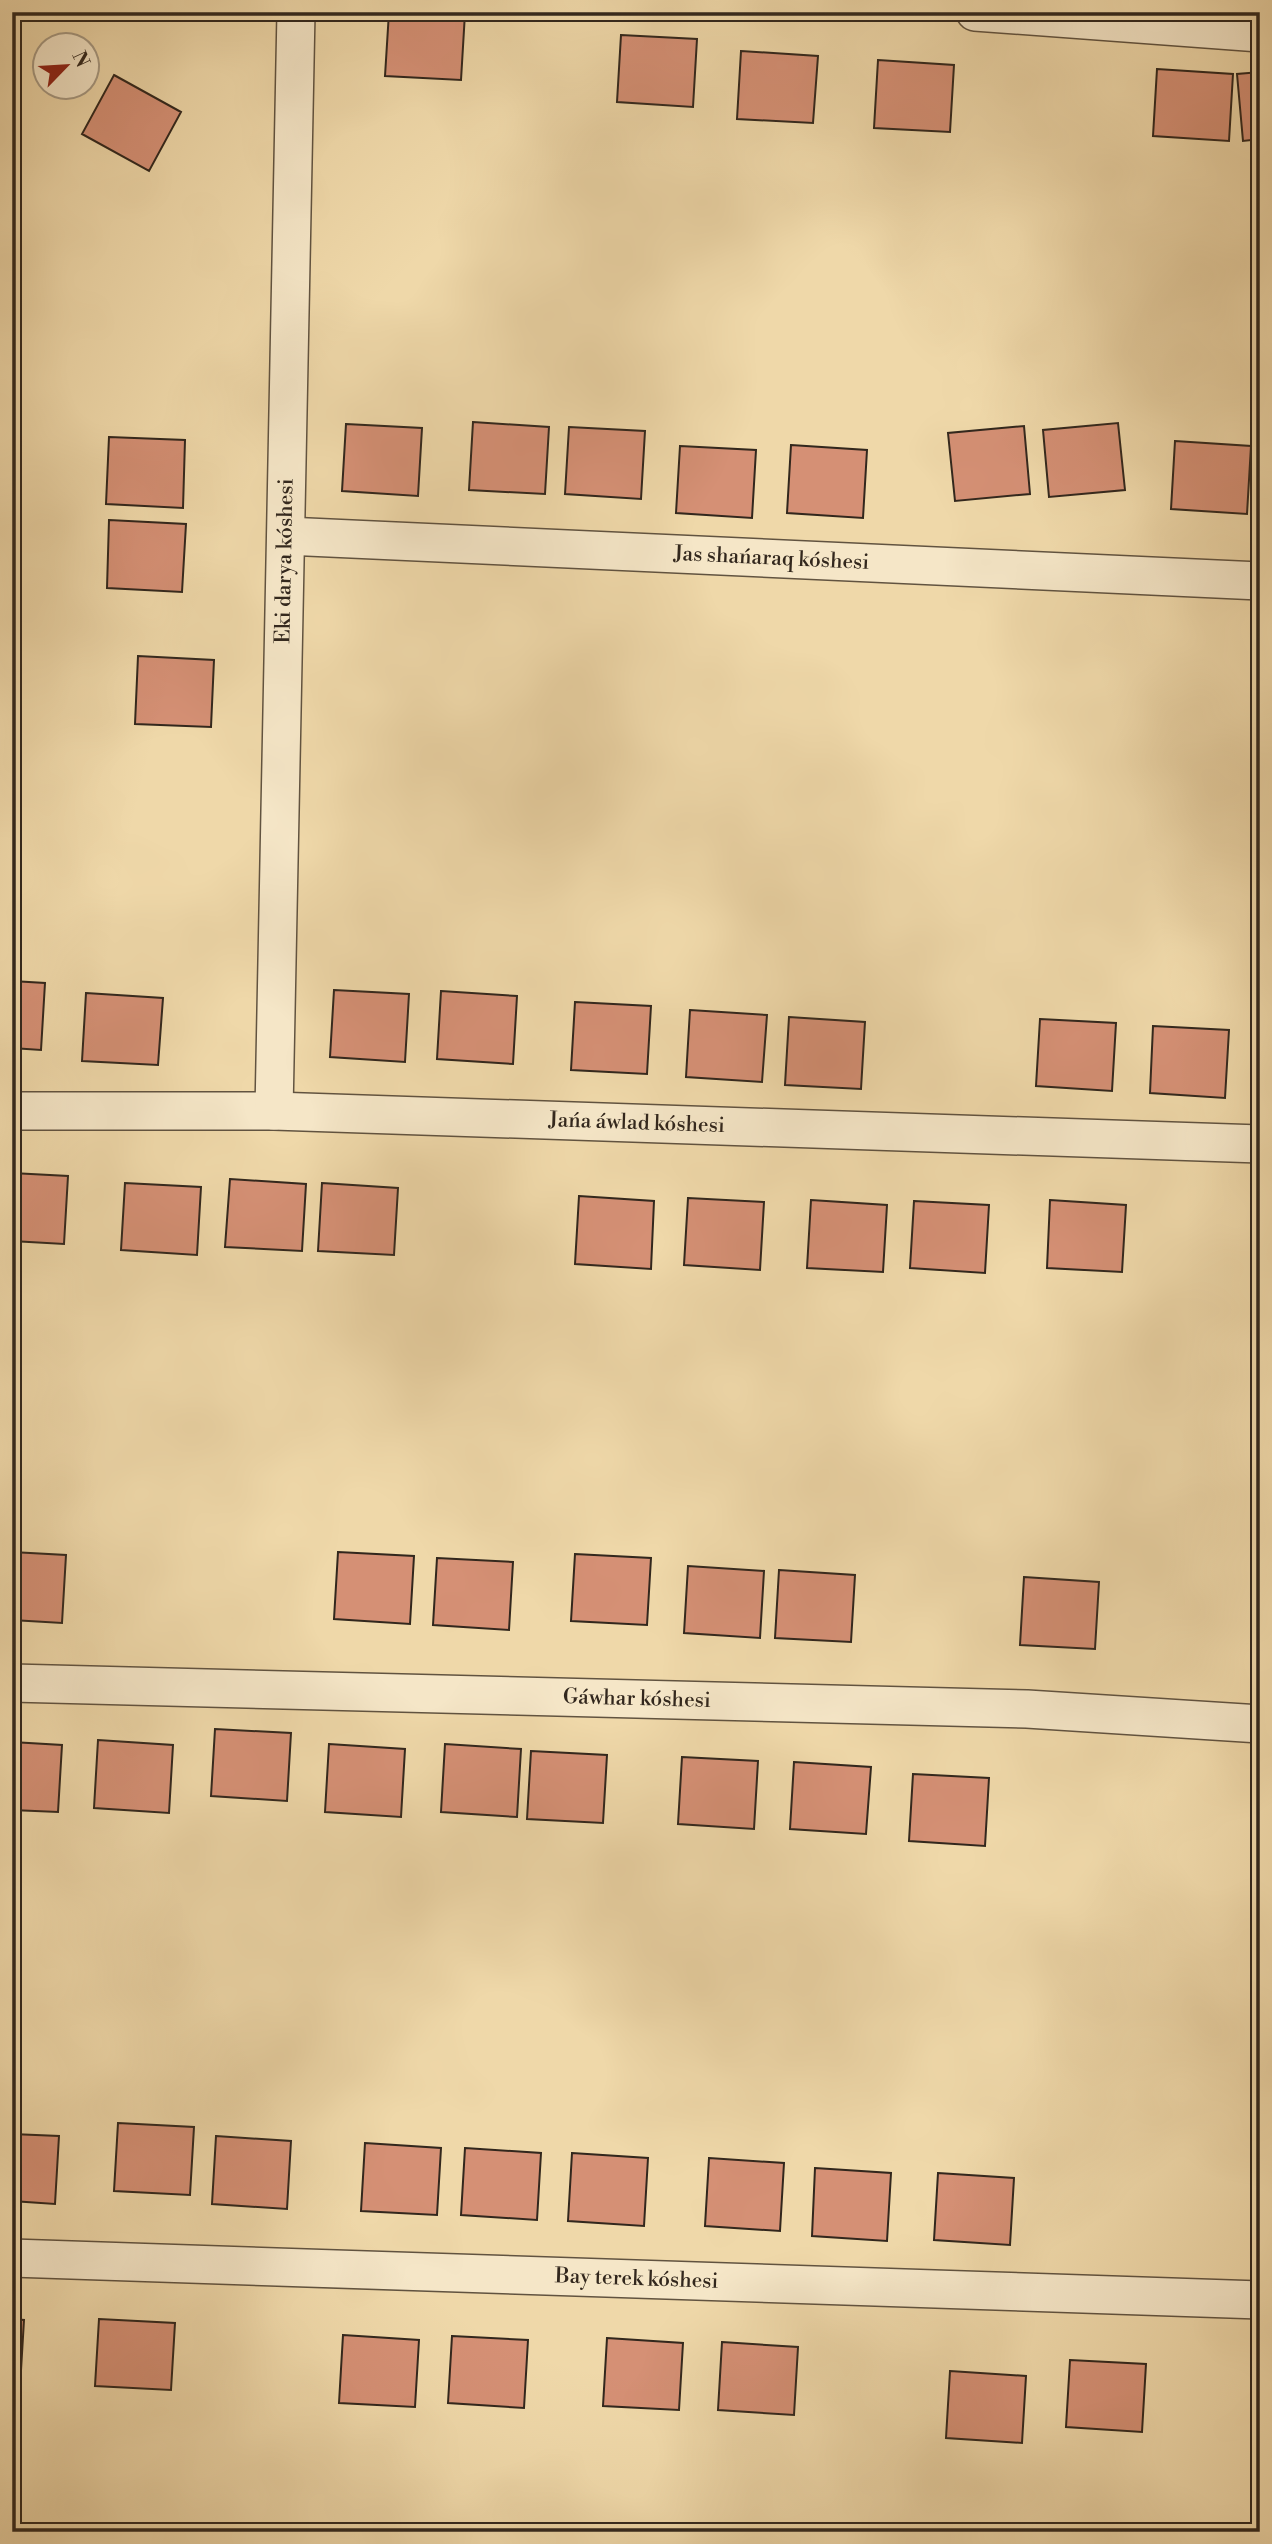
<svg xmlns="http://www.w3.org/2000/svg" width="1272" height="2544" font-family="'Libre Bodoni',serif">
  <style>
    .building { fill: #d59075; stroke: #32271d; stroke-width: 2 }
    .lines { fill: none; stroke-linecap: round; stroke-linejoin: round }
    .minor-casing { stroke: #615340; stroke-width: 40 }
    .minor { stroke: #f5e6c7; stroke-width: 37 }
    .labels { text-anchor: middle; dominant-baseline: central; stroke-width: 5; stroke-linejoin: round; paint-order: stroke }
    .street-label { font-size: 21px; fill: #32271d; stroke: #f5e6c7 }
  </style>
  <rect width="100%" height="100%" fill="#efd8a9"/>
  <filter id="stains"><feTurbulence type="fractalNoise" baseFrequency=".00286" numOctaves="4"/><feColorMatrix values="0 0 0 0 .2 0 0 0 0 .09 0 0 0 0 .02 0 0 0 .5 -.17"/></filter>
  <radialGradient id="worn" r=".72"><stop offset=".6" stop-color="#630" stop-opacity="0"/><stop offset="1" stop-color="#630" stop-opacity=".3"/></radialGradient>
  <!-- building -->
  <path class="building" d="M389,12L465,13L461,80L385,76Z
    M621,35L697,39L693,107L617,102Z
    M741,51L818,56L813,123L737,119Z
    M878,60L954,65L950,132L874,128Z
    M1157,69L1233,74L1229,141L1153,136Z
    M1260,72V139L1243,141L1237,74Z
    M114,75L181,112L149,171L82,134Z
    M473,422L549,427L545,494L469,490Z
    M1118,423L1125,490L1049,497L1043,430Z
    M346,424L422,428L418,496L342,491Z
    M1024,426L1030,494L955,501L948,433Z
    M569,427L645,431L641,499L565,494Z
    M109,437L185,440L183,508L106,504Z
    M1175,441L1251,446L1247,514L1171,509Z
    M791,445L867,450L863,518L787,513Z
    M680,446L756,450L752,518L676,513Z
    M109,520L186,524L182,592L107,588Z
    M138,656L214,660L211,727L135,724Z
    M12,981L45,983L41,1050L12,1048Z
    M334,990L409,994L405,1062L330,1057Z
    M441,991L517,996L513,1064L437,1059Z
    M86,993L163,998L158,1065L82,1061Z
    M575,1002L651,1006L647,1074L571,1070Z
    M690,1010L767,1015L762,1082L686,1077Z
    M789,1017L865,1022L861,1089L785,1085Z
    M1040,1019L1116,1023L1112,1091L1036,1086Z
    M1153,1026L1229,1030L1225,1098L1150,1093Z
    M12,1173L68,1176L64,1244L12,1241Z
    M230,1179L306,1184L302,1251L225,1247Z
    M125,1183L201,1187L197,1255L121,1250Z
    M322,1183L398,1188L394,1255L318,1251Z
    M579,1196L654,1201L651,1269L575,1264Z
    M688,1198L764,1202L760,1270L684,1265Z
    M811,1200L887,1205L883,1272L807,1268Z
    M1050,1200L1126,1205L1122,1272L1047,1268Z
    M914,1201L989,1205L985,1273L910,1268Z
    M12,1552L66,1555L62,1623L12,1620Z
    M338,1552L414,1556L410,1624L334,1619Z
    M575,1554L651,1558L647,1625L571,1621Z
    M437,1558L513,1562L509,1630L433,1625Z
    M688,1566L764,1571L760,1638L684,1633Z
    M779,1570L855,1575L851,1642L775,1638Z
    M1024,1577L1099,1582L1095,1649L1020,1645Z
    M215,1729L291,1733L287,1801L211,1796Z
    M98,1740L173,1745L169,1813L94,1808Z
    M12,1742L62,1745L58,1812L12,1810Z
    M329,1744L405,1749L401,1817L325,1812Z
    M445,1744L521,1749L517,1817L441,1812Z
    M531,1751L607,1755L603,1823L527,1819Z
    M682,1757L758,1761L754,1829L678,1824Z
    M794,1762L871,1767L866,1834L790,1829Z
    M913,1774L989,1778L985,1846L909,1841Z
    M118,2123L194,2127L190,2195L114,2191Z
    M12,2134L59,2136L55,2204L12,2201Z
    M216,2136L291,2141L287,2209L212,2204Z
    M365,2143L441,2148L437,2215L361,2211Z
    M465,2148L541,2153L537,2220L461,2215Z
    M572,2153L648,2158L644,2226L568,2221Z
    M709,2158L784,2163L780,2231L705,2226Z
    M815,2168L891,2173L887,2241L812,2236Z
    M938,2173L1014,2178L1010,2245L934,2240Z
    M12,2319L24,2320L20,2387H12Z
    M99,2319L175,2323L171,2390L95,2386Z
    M343,2335L419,2340L415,2407L339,2403Z
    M452,2336L528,2340L524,2408L448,2403Z
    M607,2338L683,2343L679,2410L603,2406Z
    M722,2342L798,2347L794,2415L718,2410Z
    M1070,2360L1146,2364L1142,2432L1066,2427Z
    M950,2371L1026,2376L1022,2443L946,2438Z"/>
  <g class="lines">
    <!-- minor casing -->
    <g class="minor-casing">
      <g id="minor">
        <path d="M975,12L1260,33"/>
        <path id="s1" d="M286,536L1260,581"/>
        <path id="s2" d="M12,1111H274L1260,1144"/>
        <path id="s3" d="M274,1111L296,12"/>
        <path id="s4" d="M12,1683L1027,1709L1260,1724"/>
        <path id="s5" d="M12,2258L1260,2300"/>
      </g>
    </g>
    <!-- minor -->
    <use href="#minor" class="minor"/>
  </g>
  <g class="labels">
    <!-- street labels -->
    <g class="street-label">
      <text stroke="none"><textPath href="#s1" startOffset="486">Jas shańaraq kóshesi</textPath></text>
      <text stroke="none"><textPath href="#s3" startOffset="550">Eki darya kóshesi</textPath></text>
      <text stroke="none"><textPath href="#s2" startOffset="625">Jańa áwlad kóshesi</textPath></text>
      <text stroke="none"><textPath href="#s4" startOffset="625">Gáwhar kóshesi</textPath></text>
      <text stroke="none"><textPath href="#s5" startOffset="625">Bay terek kóshesi</textPath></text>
    </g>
  </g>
  <!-- margin -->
  <rect width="1272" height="2544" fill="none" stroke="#efd8a9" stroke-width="42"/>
  <rect x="14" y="14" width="1244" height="2516" fill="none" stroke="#32271d" stroke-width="3.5"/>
  <rect x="21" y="21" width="1230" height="2502" fill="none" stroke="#32271d" stroke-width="2"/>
  <!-- north arrow -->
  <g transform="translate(66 66) rotate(65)"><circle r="33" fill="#f5e6c7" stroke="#a79a83" stroke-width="2"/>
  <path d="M0-5L12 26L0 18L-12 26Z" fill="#8f2418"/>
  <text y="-10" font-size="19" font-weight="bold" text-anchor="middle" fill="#32271d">N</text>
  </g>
  <rect width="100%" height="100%" filter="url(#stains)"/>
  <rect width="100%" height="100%" fill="url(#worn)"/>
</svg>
